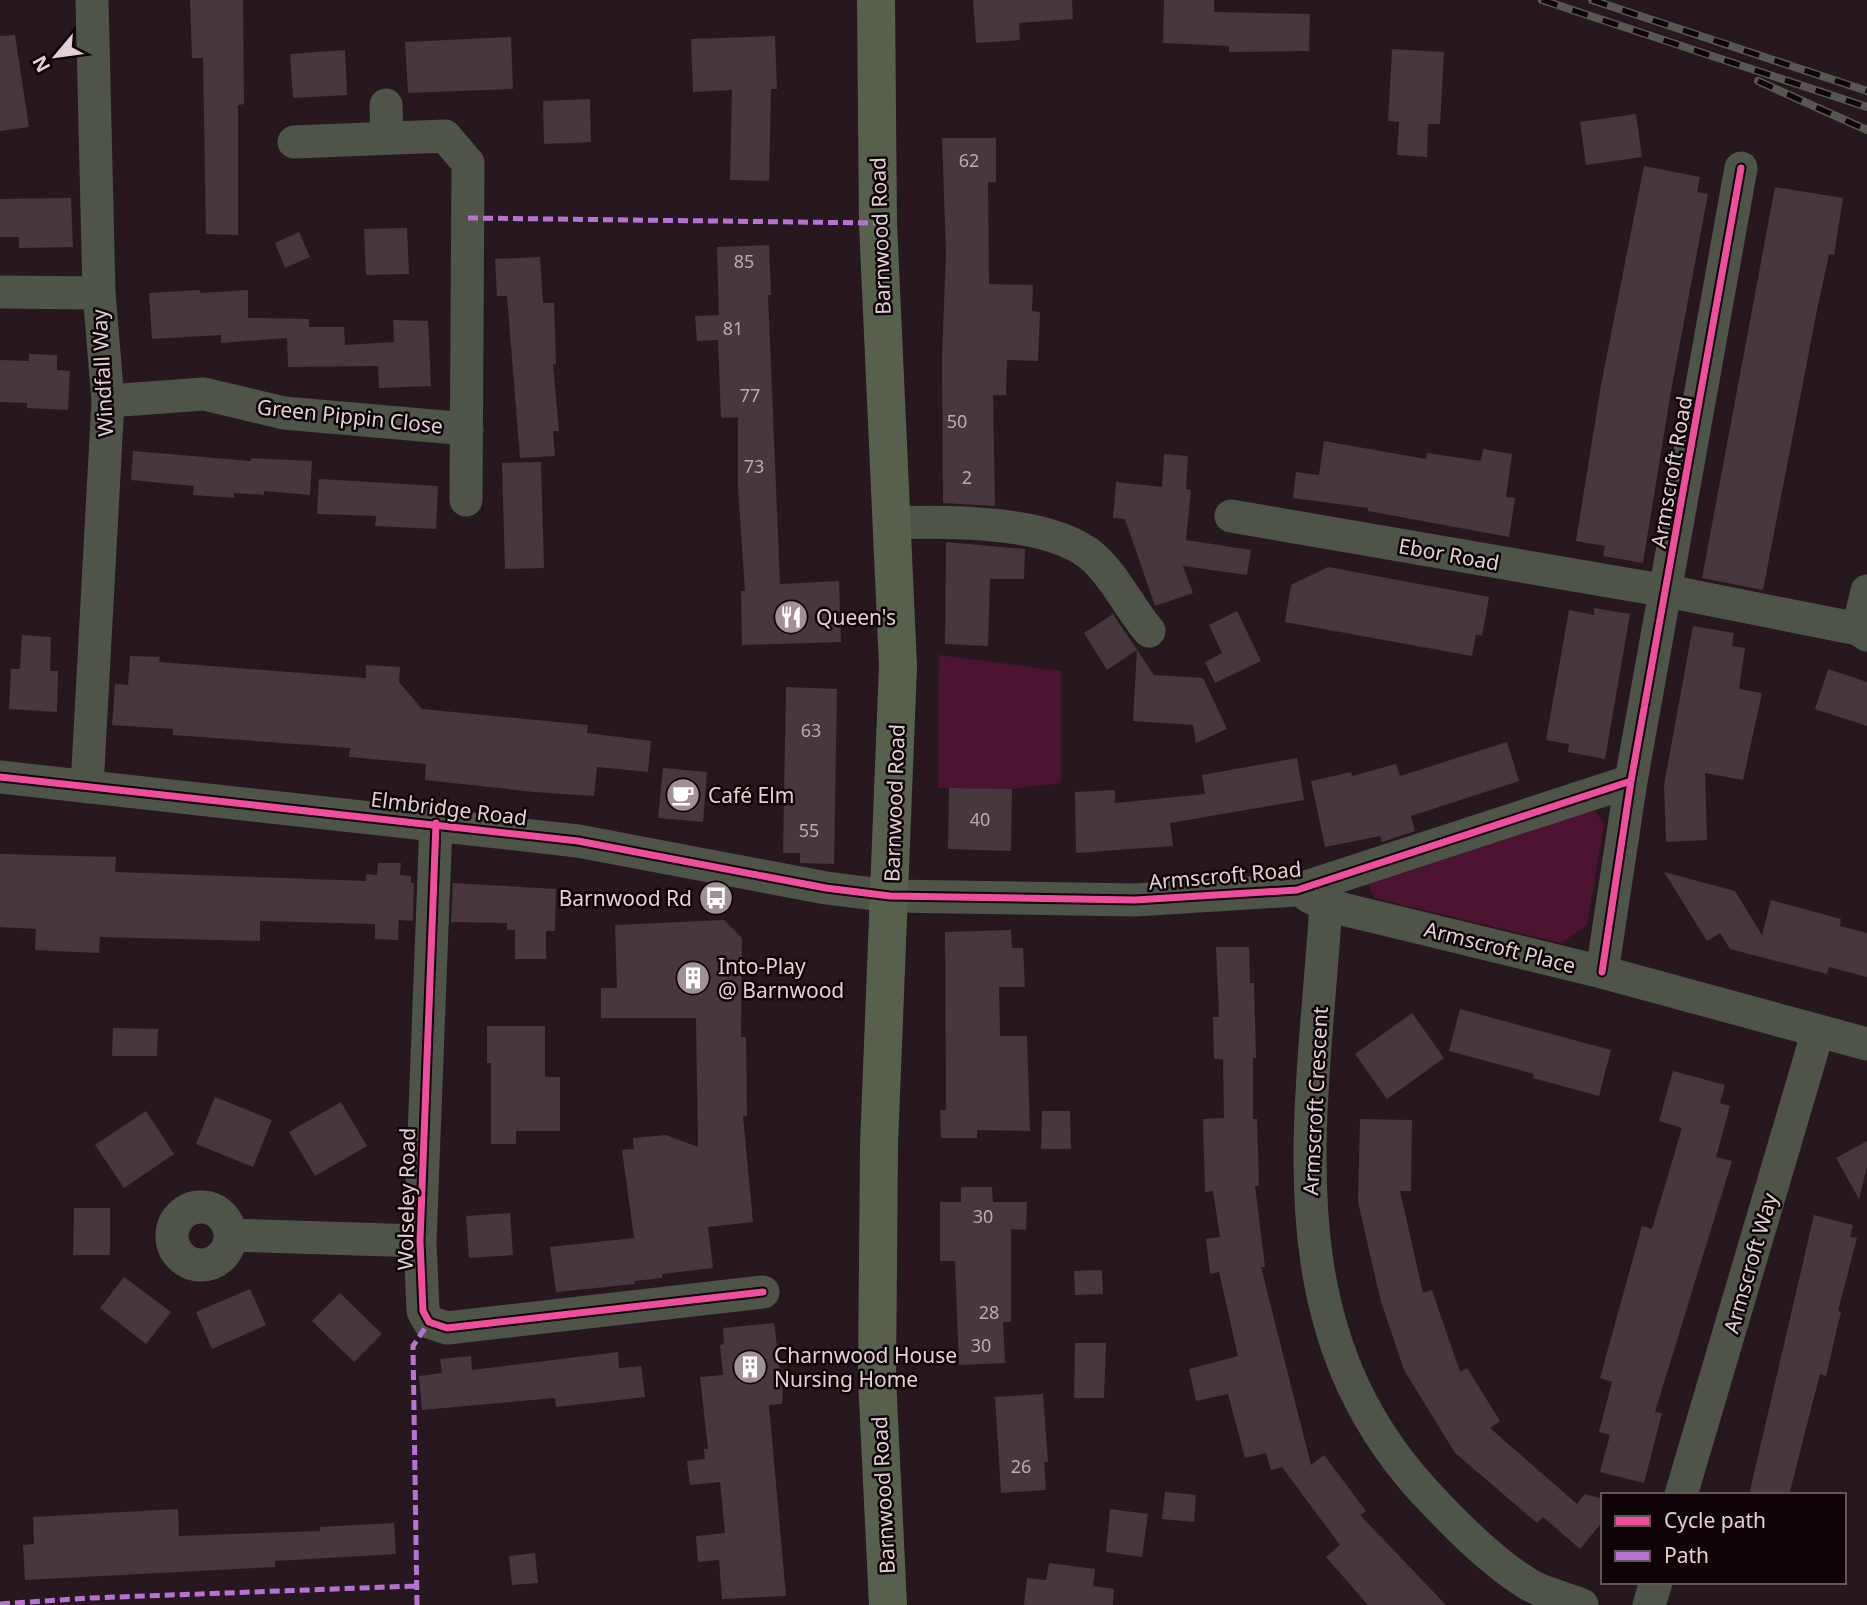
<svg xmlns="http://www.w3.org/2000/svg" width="1867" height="1605" font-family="'Noto Sans',sans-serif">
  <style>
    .green { fill: #4d1432 }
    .building { fill: #46383e }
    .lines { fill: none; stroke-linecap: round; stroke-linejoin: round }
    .minor { stroke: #4f5448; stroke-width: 33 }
    .major { stroke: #57604d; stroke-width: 38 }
    .rail-casing { stroke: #585852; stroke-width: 8 }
    .rail { stroke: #0e0408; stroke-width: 5; stroke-dasharray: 16; stroke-linecap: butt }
    .quiet { stroke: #b673d3; stroke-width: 5; stroke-dasharray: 10 5; stroke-linecap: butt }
    .cycleway-casing { stroke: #0e0408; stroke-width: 11 }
    .cycleway { stroke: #ef4d9e; stroke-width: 7 }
    .labels { text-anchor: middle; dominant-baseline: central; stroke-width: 5; stroke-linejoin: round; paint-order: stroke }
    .number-label { font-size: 18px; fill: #bcaab1 }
    .street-label { font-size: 21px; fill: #e3d0d7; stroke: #0e0408 }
    .poi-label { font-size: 21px; fill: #e3d0d7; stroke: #0e0408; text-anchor: start }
  </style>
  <rect width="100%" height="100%" fill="#27181f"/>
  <!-- green -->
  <path class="green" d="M939,655L1061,671V783L1012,789L938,788Z
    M1595,810L1604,824L1587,925L1561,943L1374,898L1368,884Z"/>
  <!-- building -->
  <path class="building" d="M190,0H243L244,104L238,105V235L206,234L203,58H192Z
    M973,0H1072L1073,19L1019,23L1020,40L976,43Z
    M1164,0H1214V12L1310,14L1309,51L1229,52V46L1163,43Z
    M15,35L29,127L0,131V36Z
    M775,36L777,89H771L769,181L730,180L732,90L693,92L691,39Z
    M511,37L513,89L408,93L405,42Z
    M1392,49L1444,52L1440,124H1428L1427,157L1397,155L1399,122L1388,121Z
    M345,50L347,95L293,98L290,54Z
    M590,99L591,142L544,144L543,101Z
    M1636,114L1642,157L1586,165L1580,122Z
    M942,138H996V182H988L989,284L1033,285L1032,311L1040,312L1038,361L1007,360L1006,395H993L995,506L943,503L942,357L946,253Z
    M1644,166L1700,177L1697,192L1708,194L1671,391L1643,563L1603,556L1605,546L1576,541L1601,385Z
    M1775,187L1843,198L1834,255L1829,254L1817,310L1763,590L1702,578Z
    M71,198L73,247L19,248V237H0V199Z
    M407,228L409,274L366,275L364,229Z
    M299,232L310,257L285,268L275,243Z
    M769,245L771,295H768L780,584L839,581L841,642L742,645L741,591H745L738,488V417L721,418L718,340L697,341L695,316L719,315L717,247Z
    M540,257L543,303H554L556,364H553L559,431H553L555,456L520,458L507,296H497L495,259Z
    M200,290V293L248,290V318L309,319V327H344L345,345L394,342L393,320L428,321L431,386L379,388L378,366L288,367L287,338L221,343V335L152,339L149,293Z
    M29,354L57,355V370L70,371L68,410L27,408V403L0,402V360L29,361Z
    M1324,441L1426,459L1427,453L1481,461L1483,449L1512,454L1506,497L1515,498L1509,537L1368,511V508L1293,498L1296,472L1319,475Z
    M133,451L251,461V458L312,461L310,495L264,491V495L234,493V498L193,495L194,486L131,480Z
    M1164,454L1188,456L1186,489L1191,490L1186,540L1251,550L1247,575L1183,566L1193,593L1155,606L1125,519L1113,518L1116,482L1162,487Z
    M541,462L544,568L505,569L502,463Z
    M319,479L438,486L436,529L375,526L376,516L317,514Z
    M946,542L1025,549L1024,579H990L988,646L945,644Z
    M1328,567L1489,597L1482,636L1476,634L1472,656L1285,622L1291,585Z
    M1594,608L1630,614L1605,759L1568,752L1569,744L1546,740L1569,610L1594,615Z
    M1237,611L1261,661L1215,683L1205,662L1222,653L1209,625Z
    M1113,614L1154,675L1203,678L1227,729L1196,743L1193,725L1133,721L1137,650L1107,670L1084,633Z
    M1693,626L1734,633L1732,646L1745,648L1739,689L1762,693L1743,780L1705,773L1707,840L1666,842L1664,785Z
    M22,635L51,637L50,671H58L57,712L9,709L11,669H20Z
    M130,656L160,657L159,662L366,678V665L400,667L399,682L422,709L588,725L587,733L651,741L648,772L597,767L594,796L534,792L425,780L426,764L349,757L350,748L173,735V729L112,725L115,684L128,685Z
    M1828,669L1867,682V726L1815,709Z
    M786,687L837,689L834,864L800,863V853H783Z
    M1507,742L1519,781L1411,816L1415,831L1382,842L1380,836L1325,847L1311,781L1351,772L1352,776L1396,764L1400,776Z
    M1297,758L1304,800L1170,823L1173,846L1076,853L1075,792L1115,790V803L1205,794L1202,775Z
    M663,768L707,772L703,822L658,818Z
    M949,788L1012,789L1011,851L948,849Z
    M0,854L116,857L115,872L366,881V874L377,875L378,863H401L400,875L411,876V883H414L413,921L399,920L398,940L375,939V924L260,921V941L100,937L99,953L35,950L36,929L0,927Z
    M1664,872L1735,891L1762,935L1771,900L1841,919L1840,926L1867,933V977L1829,967L1827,974L1730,949L1720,933L1707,941Z
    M453,883L556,889L555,931H546V959H515V930H507V923L451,922Z
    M724,920L742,938L741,1037H746L747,1116H743L753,1222L708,1227L713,1268L662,1274V1278L634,1281L635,1284L556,1292L550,1247L634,1238L622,1150L634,1149L633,1138L666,1135L698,1147L696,1018H601V988H617L615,925Z
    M1011,930L1012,948H1023L1025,987H999L1000,1036H1027L1030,1131L977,1130V1138H941L940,1110H946L945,932Z
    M1216,947H1249L1250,983H1254L1256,1058H1253V1119H1257L1259,1186H1255L1265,1267H1261L1311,1465L1324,1455L1366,1511L1360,1515L1446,1605H1368L1326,1557L1340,1545L1282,1467L1271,1470L1266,1453L1245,1458L1228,1394L1196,1401L1189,1369L1238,1356L1219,1272L1210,1274L1206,1239L1220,1237L1213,1191L1205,1192L1203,1119L1224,1118L1223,1059H1214L1213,1017H1219Z
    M1460,1009L1611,1050L1599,1096L1533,1078L1534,1074L1449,1051Z
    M1412,1013L1444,1058L1387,1099L1355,1054Z
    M487,1026H545V1077H560V1131H516V1144H491V1063H487Z
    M113,1028L158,1029L157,1056H112Z
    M1673,1071L1725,1085L1720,1103L1730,1106L1716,1157L1732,1161L1655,1412L1662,1413L1644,1483L1600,1472L1610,1435L1599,1432L1612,1382L1600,1378L1642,1226L1652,1229L1682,1128L1659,1121Z
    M215,1097L272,1120L253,1167L196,1144Z
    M341,1102L367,1146L315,1176L289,1132Z
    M146,1111L174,1154L124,1188L95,1145Z
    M1042,1111H1070L1071,1149H1041Z
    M1360,1119L1412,1120L1411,1191H1400L1423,1293L1432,1290L1460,1372L1467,1368L1500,1421L1490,1428L1577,1504L1585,1494L1603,1499V1521L1580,1549L1543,1517L1537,1523L1455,1453L1404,1370L1381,1302L1358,1202Z
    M1867,1141V1167L1859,1199L1836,1158Z
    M961,1187H992L993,1202H1027L1026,1230L1011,1229V1322H1003L1005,1363L959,1365L955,1261H940V1202H961Z
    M74,1208H110V1255H73Z
    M510,1213L513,1255L469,1258L466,1216Z
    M1814,1215L1853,1225L1850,1237L1857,1238L1838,1311L1841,1312L1826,1376L1820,1374L1789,1495H1749Z
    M1102,1270L1103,1294L1075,1295L1074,1271Z
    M124,1277L171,1312L146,1344L100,1308Z
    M250,1289L266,1325L212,1349L196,1312Z
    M340,1293L382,1334L354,1362L312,1321Z
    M774,1323L783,1394L782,1404L769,1405L786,1596L722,1599L719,1560L698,1562L696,1536L725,1533L720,1482L690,1485L687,1461L705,1459L704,1449H708L700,1377L723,1375L720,1345L724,1344L723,1328Z
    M1075,1343H1106L1104,1398H1074Z
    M618,1352L619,1368L641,1366L645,1397L556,1407L555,1398L422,1410L419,1376L442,1373L440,1359L471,1356L472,1370Z
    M1043,1394L1048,1462H1044L1046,1490L1001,1493L995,1397Z
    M1165,1492L1196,1495L1194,1522L1162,1519Z
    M178,1509L179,1536L320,1531V1527L394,1523L396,1554L275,1561V1567L25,1580L23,1545L34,1544L33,1517Z
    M1110,1509L1148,1514L1142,1557L1106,1552Z
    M535,1553L538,1583L512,1585L509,1556Z
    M1049,1563L1095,1569L1093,1586L1114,1589L1113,1605H1024L1027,1578L1046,1580Z"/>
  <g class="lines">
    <!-- minor -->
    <path class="minor" d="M386,105L387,138
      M294,142L445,136L468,163L466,500
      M0,292L99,293
      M108,401L204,394L284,413L467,429
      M1231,516L1667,591L1858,629L1867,635
      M891,523C945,521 1052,520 1094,558C1117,579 1129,608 1149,631
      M1858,629L1867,591
      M0,777L578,841L826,888L890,896L1135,900L1297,890L1631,781
      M87,787L108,401L99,293L92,0
      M436,823L420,1241L423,1311L429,1322L447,1328L763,1292
      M1308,896L1326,905L1602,972L1867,1044
      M1326,905C1312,1122 1267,1332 1436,1504C1463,1532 1494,1563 1528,1584C1543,1593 1565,1598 1582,1605
      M1602,972L1631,781L1741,168
      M172 1236a29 29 0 1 1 58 0a29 29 0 1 1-58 0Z
      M231,1235L420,1241
      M1681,1495L1818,1031
      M1649,1605L1656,1582"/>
    <!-- major -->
    <path class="major" d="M876,0L878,223L898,666L879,1145L877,1378L888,1605"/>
    <!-- rail casing -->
    <g class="rail-casing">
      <path id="rail" d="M1542,0L1867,107
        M1592,0L1867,91
        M1758,81L1867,130"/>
    </g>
    <!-- rail -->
    <use href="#rail" class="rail"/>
    <!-- quiet -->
    <path class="quiet" d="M468,218L878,223
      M0,1604L90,1598L415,1586
      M417,1605L413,1346L429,1322"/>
    <!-- cycleway casing -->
    <g class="cycleway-casing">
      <path id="cycleway" d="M0,777L578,841L826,888L890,896L1135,900L1297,890L1631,781
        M436,823L420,1241L423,1311L429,1322L447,1328L763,1292
        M1602,972L1631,781L1741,168"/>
    </g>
    <!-- cycleway -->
    <use href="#cycleway" class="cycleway"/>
  </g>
  <!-- icons -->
  <defs>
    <g id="restaurant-disc" transform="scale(1.75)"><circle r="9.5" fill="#a19097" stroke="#0e0408"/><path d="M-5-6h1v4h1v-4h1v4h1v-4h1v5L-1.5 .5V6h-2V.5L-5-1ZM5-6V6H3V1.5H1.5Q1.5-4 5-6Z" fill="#fff"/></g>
    <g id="cafe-disc" transform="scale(1.75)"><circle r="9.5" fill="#a19097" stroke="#0e0408"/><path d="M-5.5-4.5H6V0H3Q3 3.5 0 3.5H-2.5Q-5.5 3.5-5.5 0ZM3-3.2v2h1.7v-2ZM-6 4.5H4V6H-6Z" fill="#fff"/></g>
    <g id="bus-disc" transform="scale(1.75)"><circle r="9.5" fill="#a19097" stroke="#0e0408"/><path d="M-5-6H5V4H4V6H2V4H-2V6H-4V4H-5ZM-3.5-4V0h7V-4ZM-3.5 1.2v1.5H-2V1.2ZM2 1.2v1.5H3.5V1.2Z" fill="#fff"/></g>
    <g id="building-disc" transform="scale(1.75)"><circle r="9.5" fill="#a19097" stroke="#0e0408"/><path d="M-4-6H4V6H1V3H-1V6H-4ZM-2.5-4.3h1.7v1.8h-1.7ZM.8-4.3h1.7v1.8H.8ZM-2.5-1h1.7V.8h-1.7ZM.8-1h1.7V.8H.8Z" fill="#fff"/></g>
  </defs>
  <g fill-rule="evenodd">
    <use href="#restaurant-disc" x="791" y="617"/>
    <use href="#cafe-disc" x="683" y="795"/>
    <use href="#bus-disc" x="716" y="898"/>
    <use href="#building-disc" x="693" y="978"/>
    <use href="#building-disc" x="750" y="1367"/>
  </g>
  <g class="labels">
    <!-- number labels -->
    <g class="number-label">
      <text x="969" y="160">62</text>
      <text x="744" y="261">85</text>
      <text x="733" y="328">81</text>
      <text x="750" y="395">77</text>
      <text x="957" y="421">50</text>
      <text x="754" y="466">73</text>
      <text x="967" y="477">2</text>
      <text x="811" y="730">63</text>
      <text x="980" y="819">40</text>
      <text x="809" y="830">55</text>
      <text x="983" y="1216">30</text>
      <text x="989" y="1312">28</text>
      <text x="981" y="1345">30</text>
      <text x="1021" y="1466">26</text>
    </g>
    <!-- street labels -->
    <g class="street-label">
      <text transform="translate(880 236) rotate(-92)">Barnwood Road</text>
      <text transform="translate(102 373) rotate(-93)">Windfall Way</text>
      <text transform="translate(350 416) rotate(6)">Green Pippin Close</text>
      <text transform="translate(1671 472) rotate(-80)">Armscroft Road</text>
      <text transform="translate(1449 554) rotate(10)">Ebor Road</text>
      <text transform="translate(894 803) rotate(-88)">Barnwood Road</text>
      <text transform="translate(449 808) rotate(7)">Elmbridge Road</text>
      <text transform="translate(1225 875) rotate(-5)">Armscroft Road</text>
      <text transform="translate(1500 947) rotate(14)">Armscroft Place</text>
      <text transform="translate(1315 1101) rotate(-87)">Armscroft Crescent</text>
      <text transform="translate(406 1199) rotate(-89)">Wolseley Road</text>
      <text transform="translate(1750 1263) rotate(-74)">Armscroft Way</text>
      <text transform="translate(883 1495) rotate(-93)">Barnwood Road</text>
    </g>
    <!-- poi labels -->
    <g class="poi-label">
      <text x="816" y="617">Queen's</text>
      <text x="708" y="795">Café Elm</text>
      <text x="692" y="898" text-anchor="end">Barnwood Rd</text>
      <text x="718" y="966">Into-Play<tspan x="718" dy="24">@ Barnwood</tspan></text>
      <text x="774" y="1355">Charnwood House<tspan x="774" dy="24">Nursing Home</tspan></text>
    </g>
  </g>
  <!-- legend -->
  <rect x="1601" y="1493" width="245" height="91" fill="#0e0408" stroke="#63565b" stroke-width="2"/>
  <rect x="1615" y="1516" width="35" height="10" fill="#ef4d9e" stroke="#63565b" stroke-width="2"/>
  <text x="1664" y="1528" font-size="21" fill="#e3d0d7">Cycle path</text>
  <rect x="1615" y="1551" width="35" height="10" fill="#b673d3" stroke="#63565b" stroke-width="2"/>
  <text x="1664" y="1563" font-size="21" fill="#e3d0d7">Path</text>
  <!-- north arrow -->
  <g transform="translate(56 56) rotate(241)" stroke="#0e0408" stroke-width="5" paint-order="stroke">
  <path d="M0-5L12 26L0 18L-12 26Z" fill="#e3d0d7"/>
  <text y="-10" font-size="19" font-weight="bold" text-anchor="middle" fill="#e3d0d7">N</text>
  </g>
</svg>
